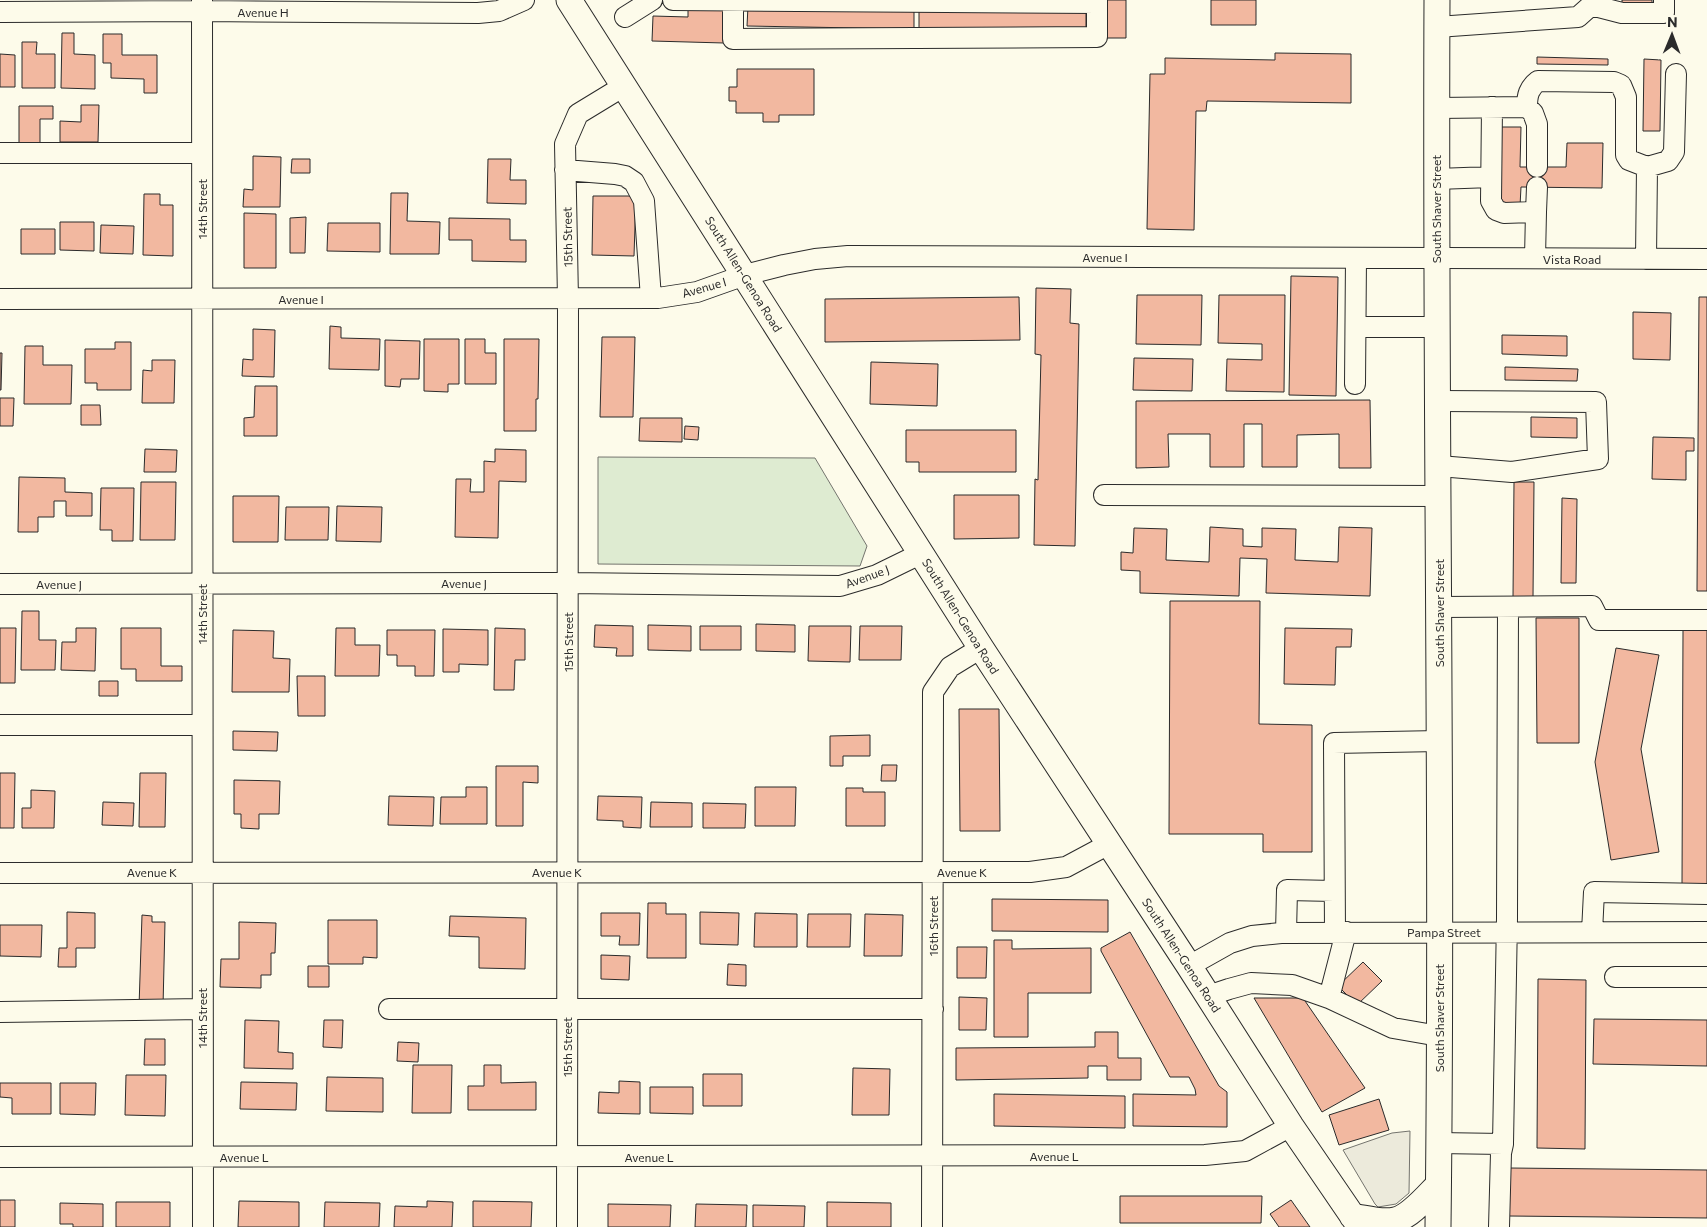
<svg xmlns="http://www.w3.org/2000/svg" width="1707" height="1227" font-family="Commissioner,sans-serif">
  <style>
    .green { fill: #deebd1; stroke: #74746e }
    .parking { fill: #eceadb; stroke: #74746e }
    .building { fill: #f2b8a0; stroke: #2b2b2b }
    .lines { fill: none; stroke-linecap: round; stroke-linejoin: round }
    .minor-casing { stroke: #2b2b2b; stroke-width: 22 }
    .major-casing { stroke: #2b2b2b; stroke-width: 27 }
    .minor { stroke: #fdfbea; stroke-width: 20 }
    .major { stroke: #fdfbea; stroke-width: 25 }
    .labels { text-anchor: middle; dominant-baseline: central; stroke-width: 4; stroke-linejoin: round; paint-order: stroke }
    .street-label { font-size: 12px; fill: #2b2b2b; stroke: #fdfbea }
  </style>
  <rect width="100%" height="100%" fill="#fdfbea"/>
  <!-- green -->
  <path class="green" d="M598,457L815,458L867,546L860,566L598,564Z"/>
  <!-- parking -->
  <path class="parking" d="M1410,1131L1409,1193L1396,1204L1378,1207L1375,1204L1343,1150L1392,1133Z"/>
  <!-- building -->
  <path class="building" d="M1106,0H1126V38H1106Z
    M1211,0H1256V25H1211Z
    M1622,0H1652V7L1622,6Z
    M748,6L914,9V29L747,26Z
    M919,8H1086V29L919,28Z
    M688,10H725L724,43L652,41L653,16L688,17Z
    M62,33H74V54L95,55V89L61,88Z
    M103,34H122V55H157V93H144V79L111,78V63H103Z
    M22,42H37L36,54H55V88H22Z
    M1275,53L1351,54V103L1207,101L1206,111H1196L1194,230L1147,229L1150,74H1165V58L1275,60Z
    M0,54L15,55V87H0Z
    M1537,57L1608,59V65L1537,64Z
    M1644,59L1661,60L1660,131H1643Z
    M737,69H814V115H779V122H763V113H736V101H729V87H737Z
    M81,105H99L98,142H60V121L81,122Z
    M19,106H53V119H40V145H19Z
    M1499,127H1521L1520,167H1566L1567,143H1603L1602,188L1521,187L1520,206H1498Z
    M253,156L281,157L280,207H243L244,189L253,190Z
    M292,159H310V173H291Z
    M488,159H511L510,180H526V204L487,203Z
    M391,193H408L407,221L440,222L439,254H390Z
    M144,194H160V205H173V256L143,255Z
    M593,196H636L634,256L592,255Z
    M244,213L276,214V268H244Z
    M306,217L305,253H290V218Z
    M449,218L510,219V240H526V262L472,261V240H449Z
    M60,222H94V251L60,250Z
    M328,223H380V252L327,251Z
    M101,225L134,226L133,254L100,253Z
    M21,229H55V254H21Z
    M1291,276L1338,277L1336,396L1289,395Z
    M1036,288L1071,289L1070,323L1079,324L1075,546L1034,545L1035,479L1038,480L1041,355L1035,354Z
    M1137,295H1202L1201,345L1136,344Z
    M1219,295H1285L1284,392L1226,391L1227,359L1262,360V344L1218,343Z
    M1019,297L1020,340L825,342V299Z
    M1699,297H1707V591H1697Z
    M1633,312L1671,313L1670,360L1633,359Z
    M330,326L341,327V338L380,339L379,370L329,369Z
    M253,329L275,330L274,377L242,376L243,359L253,360Z
    M1502,335L1567,336V356L1502,354Z
    M602,337H635L633,417H600Z
    M424,339H459V384H448V392L424,391Z
    M465,339H485V353H496V384H465Z
    M504,339H539L538,399H536V431H504Z
    M385,340L420,341L419,379H401L400,387L385,386Z
    M115,342H131V390H97V383H85V349H115Z
    M25,346H43V365H72L71,404H24Z
    M0,353H2L1,390H0Z
    M1134,358L1193,359L1192,391L1133,390Z
    M152,360H175L174,403H142L143,370L152,371Z
    M871,362L938,364L937,406L870,404Z
    M1505,367L1578,369L1577,381L1505,380Z
    M255,386H277V436H244V418L254,417Z
    M0,398H14L13,426H0Z
    M1370,400L1371,468H1339V434L1297,435V467H1262V424H1244V467H1210V434H1168L1169,467L1136,468V401Z
    M81,405H100L101,425H81Z
    M1531,417L1577,418V438L1531,437Z
    M640,418H682V442L639,441Z
    M685,426L699,427L698,440L684,439Z
    M906,430H1016V472H919V462H906Z
    M1653,437L1694,438V451H1686V480L1652,479Z
    M145,449L177,450L176,472H144Z
    M495,449L526,450V482L499,481L498,538L455,537L456,479H471L470,492H484V461L495,462Z
    M19,477L65,478V492L92,493V516H66V501H54V517H38V532H18Z
    M141,482H176L175,540H140Z
    M1514,482H1534L1533,598L1513,597Z
    M101,488H134L133,541H112V530H100Z
    M954,495H1019V538L954,539Z
    M233,496H279L278,542H233Z
    M1562,498L1577,499L1576,583H1561Z
    M337,506L382,507L381,542L336,541Z
    M286,507H329L328,540H285Z
    M1210,527L1243,529V546L1262,547V528L1296,529L1295,560L1338,562L1339,527L1372,528L1370,596L1266,593L1267,559L1240,558L1239,596L1140,593V571L1121,570V552L1133,553L1134,528L1167,529L1166,560L1209,562Z
    M1170,601H1260L1259,724L1312,725V852H1263V834H1169Z
    M22,611H39V640H56L55,670H21Z
    M1536,618H1579V743H1537Z
    M756,624L795,625V652L756,651Z
    M595,625L633,626V656H616L617,648L594,647Z
    M648,625L691,626V651L648,650Z
    M700,626H741V650H700Z
    M809,626H851L850,662L808,661Z
    M860,626H902L901,660H859Z
    M0,628H16L15,683H0Z
    M76,628H96L95,671L61,670L62,642H76Z
    M121,628H161V666H182V681H136V669H121Z
    M336,628H355V645H380L379,676H335Z
    M495,628L525,629V660H515L514,690H494Z
    M1285,628L1352,629L1351,647H1336L1335,685L1284,684Z
    M443,629L488,630V665L459,664V672H443Z
    M233,630L274,631L273,658L290,659L289,692H232Z
    M387,630H435L434,676H415V666H397V655H387Z
    M1683,630H1707V884H1682Z
    M1616,648L1659,655L1641,749L1659,852L1611,860L1595,762Z
    M297,676H325V716H298Z
    M99,681H118V696H99Z
    M959,709H999L1000,831H960Z
    M233,731L278,732L277,751L233,750Z
    M870,735V756H843V766H830V736Z
    M882,765H897L896,781H881Z
    M496,766H538V783L523,782V826H496Z
    M0,773H15L14,828H0Z
    M140,773H166L165,827H139Z
    M234,780L280,781L279,814H259V829L241,828V814H234Z
    M466,787H487V824H440L441,797H466Z
    M755,787H796L795,826H755Z
    M846,788H863V792H885V826H846Z
    M31,790L55,791L54,828H22V808H31Z
    M389,796L434,797L433,826L388,825Z
    M598,796L642,797L641,828L623,827V821L597,820Z
    M103,802L134,803L133,826L102,825Z
    M651,802L692,803V827H650Z
    M703,803L746,804L745,828H703Z
    M992,899L1108,900V932L992,931Z
    M648,903H666V914H686V958H647Z
    M67,912L95,913V948H76V967H58L59,948H67Z
    M700,912L739,913L738,945L700,944Z
    M601,913H640L639,945H619L620,936H601Z
    M755,913L797,914V947H754Z
    M808,914H851L850,947H807Z
    M865,914L903,915L902,956H864Z
    M142,915L152,916V922H165L163,1007H139Z
    M450,916L526,918L525,969L479,968V937L449,936Z
    M328,920H377V958L363,957V964H328Z
    M239,922L276,923L275,953H271V975H261V988L220,987L221,959H239Z
    M0,925H42L41,957L0,956Z
    M1130,932L1219,1086L1227,1092V1127L1133,1126V1094L1196,1095L1195,1089L1189,1077H1170L1101,951V948Z
    M994,940H1012V949L1091,948V993H1028V1037H994Z
    M957,947H987L986,978H957Z
    M601,955L630,956L629,980L601,979Z
    M1363,962L1382,981L1357,1005L1338,986Z
    M728,964L746,965V986L727,985Z
    M308,966H329V987H308Z
    M1538,979L1586,980L1585,1149L1537,1148Z
    M959,997L987,998L986,1030H959Z
    M1254,998H1303L1365,1088L1322,1112Z
    M1594,1019L1707,1020V1066L1593,1064Z
    M245,1020L279,1021L278,1052L293,1053V1069L244,1068Z
    M324,1020H343L342,1048L323,1047Z
    M1095,1032H1118V1058H1141V1080H1107V1066H1088V1078L956,1080V1048L1095,1047Z
    M145,1039H165V1065H144Z
    M398,1042L419,1043L418,1062L397,1061Z
    M413,1065H452L451,1113H412Z
    M484,1065H501V1083L536,1082V1110H468V1086H484Z
    M853,1068L890,1069L889,1115H852Z
    M703,1074H742V1106H703Z
    M126,1075H166L165,1116L125,1115Z
    M327,1077L383,1078V1112L326,1111Z
    M619,1081L640,1082V1114L598,1113L599,1092L619,1093Z
    M241,1082L297,1083L296,1110L240,1109Z
    M0,1083H51V1114H12V1098L0,1097Z
    M60,1083H96L95,1115L60,1114Z
    M650,1087H693V1114L650,1113Z
    M994,1094L1125,1096V1128L994,1126Z
    M1379,1099L1389,1130L1339,1145L1329,1115Z
    M1509,1168L1707,1170V1218L1509,1216Z
    M1120,1196H1262L1261,1223H1120Z
    M0,1200H15V1227H0Z
    M1291,1200L1310,1227H1279L1270,1214Z
    M239,1201L299,1202V1227H238Z
    M427,1201L453,1202L452,1227H394L395,1206L427,1207Z
    M473,1201L532,1202L531,1227H473Z
    M116,1202H170V1227H116Z
    M325,1202L380,1203L379,1227H324Z
    M827,1202L891,1203V1227H827Z
    M60,1203L103,1204V1227H73V1224H60Z
    M608,1204L671,1205L670,1227H608Z
    M696,1204L747,1205L746,1227H695Z
    M753,1205L805,1206L804,1227H753Z"/>
  <g class="lines">
    <!-- minor casing -->
    <g class="minor-casing">
      <path id="minor" d="M202,0L203,1227
        M673,0L1097,3
        M733,0V39L1097,37V0
        M1591,5L1622,13H1664V0
        M0,12L202,11L478,13L499,11L524,0
        M625,17L652,0
        M1437,27L1578,17L1597,0
        M1492,107L1491,201L1496,210L1504,213L1536,212L1535,258
        M1527,107L1533,113L1537,124V167
        M1437,108L1527,107C1527,95 1529,88 1538,81L1614,82L1621,85L1626,97V155L1629,160L1647,167
        M0,153H202
        M565,170L615,174L625,176L634,182L644,201L651,298
        M1437,179L1491,177
        M1536,212L1537,187
        M1646,259L1647,167L1668,161L1674,152L1676,74
        M0,299L658,298L697,292L745,275L784,265L815,259L848,256L1707,259
        M1356,327H1436
        M1355,384L1356,258
        M1438,401L1596,402L1598,459L1512,472L1439,466
        M1104,495L1439,496
        M0,584L568,583L840,586L877,575L922,553
        M1439,607L1592,606L1599,620H1707
        M0,725H202
        M0,873L1030,872L1066,867L1109,844
        M1335,932L1334,743L1439,741
        M1592,932L1594,892L1707,894
        M1286,933L1287,890L1334,891
        M1189,966L1230,943L1252,936L1281,933L1707,932
        M1615,977H1707
        M1208,996L1229,989L1251,983L1292,985L1329,998L1393,1028L1439,1036
        M1329,998L1346,932
        M389,1009H933
        M0,1012L202,1009
        M1438,1143L1503,1144L1507,918L1508,607
        M0,1157L1205,1155L1245,1151L1291,1126
        M567,1227L568,299L565,144L578,114L624,86
        M932,1227L933,692L950,667L981,648
        M1499,1227L1501,1153L1503,1144"/>
    </g>
    <!-- major casing -->
    <g class="major-casing">
      <path id="major" d="M569,0L981,648L1189,966L1291,1126L1360,1227
        M1437,0C1435,409 1443,818 1438,1227
        M1352,1216C1366,1218 1381,1223 1395,1220C1410,1217 1428,1195 1438,1185"/>
    </g>
    <!-- minor -->
    <use href="#minor" class="minor"/>
    <!-- major -->
    <use href="#major" class="major"/>
  </g>
  <g class="labels">
    <!-- street labels -->
    <g class="street-label">
      <text x="263" y="12">Avenue H</text>
      <text transform="translate(202 209) rotate(-90)">14th Street</text>
      <text transform="translate(1436 209) rotate(-90)">South Shaver Street</text>
      <text transform="translate(567 237) rotate(-91)">15th Street</text>
      <text x="1105" y="257">Avenue I</text>
      <text x="1572" y="259">Vista Road</text>
      <text transform="translate(744 274) rotate(58)">South Allen-Genoa Road</text>
      <text transform="translate(704 287) rotate(-16)">Avenue I</text>
      <text x="301" y="299">Avenue I</text>
      <text transform="translate(867 576) rotate(-20)">Avenue J</text>
      <text x="464" y="583">Avenue J</text>
      <text x="59" y="584">Avenue J</text>
      <text transform="translate(1439 613) rotate(-90)">South Shaver Street</text>
      <text transform="translate(202 614) rotate(-90)">14th Street</text>
      <text transform="translate(961 616) rotate(58)">South Allen-Genoa Road</text>
      <text transform="translate(568 642) rotate(-90)">15th Street</text>
      <text x="152" y="872">Avenue K</text>
      <text x="557" y="872">Avenue K</text>
      <text x="962" y="872">Avenue K</text>
      <text transform="translate(933 926) rotate(-90)">16th Street</text>
      <text x="1444" y="932">Pampa Street</text>
      <text transform="translate(1182 955) rotate(57)">South Allen-Genoa Road</text>
      <text transform="translate(202 1018) rotate(-90)">14th Street</text>
      <text transform="translate(1439 1018) rotate(-90)">South Shaver Street</text>
      <text transform="translate(567 1047) rotate(-90)">15th Street</text>
      <text x="1054" y="1156">Avenue L</text>
      <text x="244" y="1157">Avenue L</text>
      <text x="649" y="1157">Avenue L</text>
    </g>
  </g>
  <!-- north arrow -->
  <g transform="translate(1672 35) rotate(1)" stroke="#fdfbea" stroke-width="4" paint-order="stroke">
  <path d="M0-4L9 19L0 12L-9 19Z" fill="#2b2b2b"/>
  <text y="-8" font-size="14" font-weight="bold" text-anchor="middle" fill="#2b2b2b">N</text>
  </g>
</svg>
